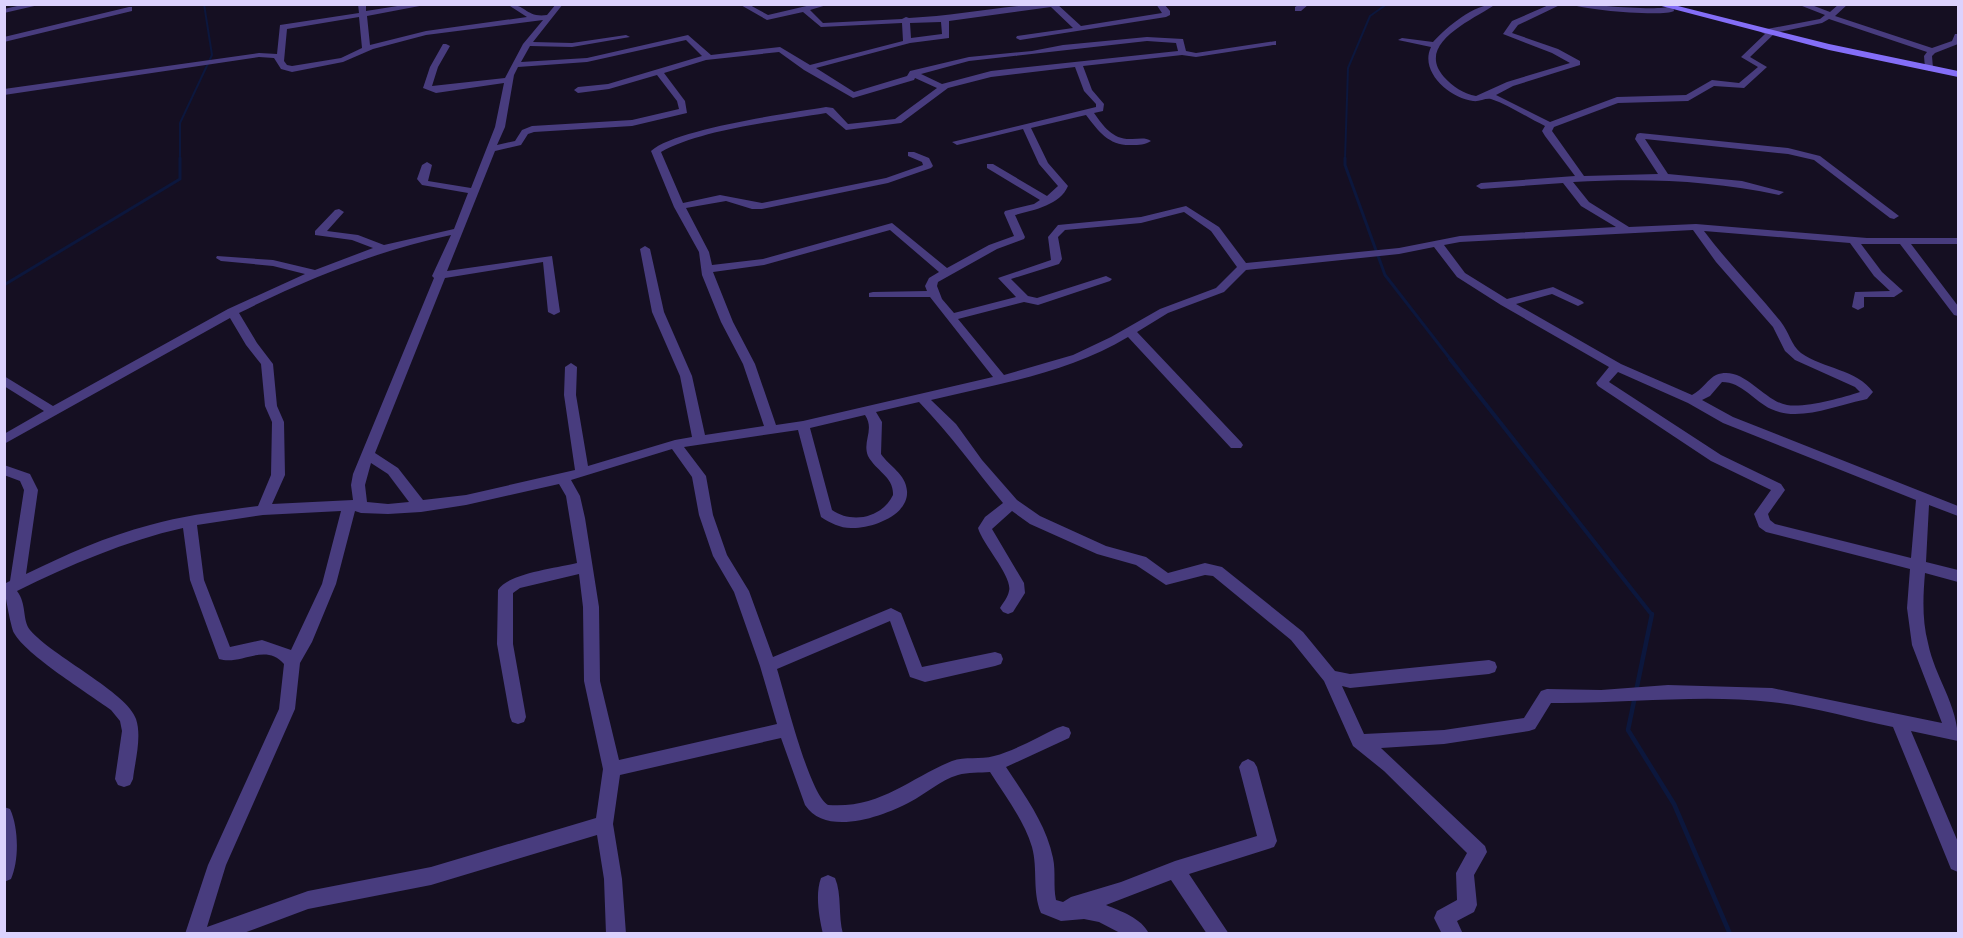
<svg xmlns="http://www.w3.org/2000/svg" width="1963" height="938" font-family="'Open Sans',sans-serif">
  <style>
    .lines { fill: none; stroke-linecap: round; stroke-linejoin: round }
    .stream-far3 { stroke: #0c173d; stroke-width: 2 }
    .stream-far2 { stroke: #0c173d; stroke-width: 3 }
    .stream-far1 { stroke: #0c173d; stroke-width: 4 }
    .stream { stroke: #0c173d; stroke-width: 4.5 }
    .street { fill: #483c7e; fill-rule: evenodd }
    .secondary { fill: #846ef7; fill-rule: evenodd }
  </style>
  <rect width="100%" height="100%" fill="#150f22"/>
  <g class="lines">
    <!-- stream-far3 -->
    <path class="stream-far3" d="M180,159V123L212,55L204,4
      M1345,159L1348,68L1370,16L1387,4"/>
    <!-- stream-far2 -->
    <path class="stream-far2" d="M1345,158V165L1385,275L1451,360
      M4,285L180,179V158"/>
    <!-- stream-far1 -->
    <path class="stream-far1" d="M1450,359L1652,615"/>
    <!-- stream -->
    <path class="stream" d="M1652,614L1628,730L1674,804L1730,934"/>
    <!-- street -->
    <path class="street" d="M26,4H43L4,13V9Z
      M358,4H366V11L410,4H430L367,16L370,45L426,31L527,17L507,4C526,4 526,18 547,15L556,4H563L533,42L572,43L626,35L630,37L572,47L530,46L521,62L587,58L688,35L711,55L780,47L810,65L903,41L902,23L821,27L803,12L767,20L739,4H748L768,15L815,4H830L810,10L823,23L902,19L906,17L909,18C959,16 1008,4 1057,4L1081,26L1162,13L1156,4H1164L1170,11V15L1166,17L1020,40L1016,38L1017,36L1073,28L1051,7L949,21V38L910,43L816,68L854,92L907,76L910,71L969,57L1032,51L1063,45L1147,37L1183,39L1186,51L1196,53L1276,41V45H1273L1196,57L1182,55L1083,66L1092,90L1104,104L1103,111L1094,113C1104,127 1113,140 1132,139C1139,139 1145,137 1151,141C1145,145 1139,145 1132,145C1109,146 1099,132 1086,115L1031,128L1048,163L1068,186C1060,205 1034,210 1015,215L1025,237L1024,239L997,249L938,282L937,286L942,299L954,313L1016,297L998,278L1051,260L1048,237L1058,225L1141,217L1186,206L1219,227L1246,263L1399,248L1460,236L1616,227L1581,206L1563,183L1481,189L1476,186L1481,183L1575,176L1545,136L1542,131L1545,126C1528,118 1509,105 1491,99C1485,98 1479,102 1473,101C1450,98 1419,72 1431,47L1398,40L1402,38L1433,42C1448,26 1474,4 1496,4C1475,19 1414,43 1444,77C1452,86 1464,94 1476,96L1507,82L1570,63L1552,53L1503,34L1512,21L1551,4H1562L1518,25L1512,33L1558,49L1580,61V65L1513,86L1496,95L1550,122L1617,97L1686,95L1712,80L1739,83L1758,67L1741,57L1765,34L1761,32L1762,30L1820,19L1825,15L1797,4H1809L1830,12L1839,4H1848L1835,16L1932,48L1952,41L1955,34H1958V44L1935,53L1932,56L1933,68L1929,71L1925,68L1924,56L1927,52L1829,19L1822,23L1775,33L1750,57L1767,67L1744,88L1714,86L1688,101L1618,103L1554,127L1552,131L1584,176L1658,174L1635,139L1637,134L1640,133L1788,148L1820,156L1899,216L1894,219L1890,218L1814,160L1788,154L1645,139L1668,174L1742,181L1784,192L1779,195C1710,180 1643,178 1573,182L1589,202L1629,227L1696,224L1867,238H1958V244H1911L1958,306V316L1954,315L1900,244H1861L1882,272L1903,291L1894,297H1864V307L1858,310L1852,307L1855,292L1890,291L1874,276L1850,243L1704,231C1728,263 1756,291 1781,322C1789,332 1791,345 1801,353C1823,369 1857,369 1873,392L1867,399L1863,400C1835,406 1798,422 1771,409C1754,401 1742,382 1722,382L1710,396L1702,400L1733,417L1958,506V516L1929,505L1926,562L1958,570V582L1925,573C1923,597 1922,620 1928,643C1935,678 1958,704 1958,741L1911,731L1958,842V872L1951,869L1893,727C1854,719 1810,706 1771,702C1698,694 1625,704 1551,703L1535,729L1529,731L1444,744L1381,748L1485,846L1487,852L1474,875L1477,905L1474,912L1457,921L1463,934H1442L1434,918L1437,911L1457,900L1456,873L1467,853L1384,771L1353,746L1324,681L1291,640L1213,576L1205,575L1166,585L1136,565L1097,554L1030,524L1012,511L992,529L1024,583L1025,593L1013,612L1008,614L1003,612L1000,608C1003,603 1008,597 1009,591C1013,577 983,545 978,528L985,517L1003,503C975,469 950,434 919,402L876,412L882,422L881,454C889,466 906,474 907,491C909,516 870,529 851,528C840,528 830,523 821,517L798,430L684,447L706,476L713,515L727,555L749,591L773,657L891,608L901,613L922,667L995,652L1001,654L1003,659L1001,664L995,666L925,682L910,677L890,621L777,669C785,694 809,794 828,805C880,809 908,779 952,761C965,756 980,760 994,756C1014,751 1038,737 1057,728L1063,726L1069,728L1071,733L1069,738L1006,767C1025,796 1046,824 1053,858C1056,872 1053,886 1056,900L1063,902L1071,897L1121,882L1175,861L1257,836L1239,767L1242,762L1248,759L1254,762L1257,767L1277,841L1274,847L1189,874L1229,934H1207L1171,880L1106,905C1120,911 1142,918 1149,934H1122L1099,922L1084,919L1061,921L1041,913C1032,891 1038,869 1032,847C1024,820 1005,796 990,772C980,773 968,772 958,775C940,780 926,794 910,802C882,817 826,837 805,805L781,738L620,775L613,824L622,879L626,934H606L604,879L597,835L431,885L308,909L241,934H185L208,865L279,709L284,664C265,642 241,666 219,659L190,580L183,528C125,541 70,565 17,591C27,604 22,620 30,630C52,656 128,693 136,719C142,737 135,761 133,779L130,785L124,787L118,785L115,779L122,731L120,721L111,710C88,693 26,655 14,633C11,628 4,590 4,584L10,581L24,490L20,481L4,475V465L30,474L38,490L26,574C65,555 107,536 150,525C185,515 222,511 258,506L271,475L272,422L265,406L261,364L246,345L230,318L4,444V434L44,411L4,386V376L53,406L228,309L305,274L273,266L221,261L216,258L217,256L273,260L315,270L373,248L352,240L315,235V231L335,210L339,209L344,212L327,231L358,235L384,245L454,229L468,193L422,185L417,179L422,165L427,162L432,165L428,181L471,188L495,127L504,83L436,93L423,88L430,67L443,44H446L450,46L438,67L432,86L505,78L523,44L543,20L426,35L373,49L343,62L292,72L281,69L274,58L259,57L4,95V89L259,53L277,54L280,25L359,13ZM359,17L362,48L341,58L292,66L287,65L284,61L287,29ZM941,22L942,34L911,38L910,23ZM686,40L702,56L608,84L578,87L574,90L578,93L609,89L657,75L677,101L679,109L632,120L532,126L522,130L515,141L497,145L505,127L514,75L518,67L587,62ZM1147,41L1176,43L1178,51L991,71L942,84L921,74L969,61ZM779,52L804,70L853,98L914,80L915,78L937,88L895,119L848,124L833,108L826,107C790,113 675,129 651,151L674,207L699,252L702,275L721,322L743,364L764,426L705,435L692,376L664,312L650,249L645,246L640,249L652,312L680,376L692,437L675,440L588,466L576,395L577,367L571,363L565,367L564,395L575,470L466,495L423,500L398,468L375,453L445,278L543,262L548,312L554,315L560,312L552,256L447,271L495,151L521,145L528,134L534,132L632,126L687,113L685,101L664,73L706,60ZM1075,67L1084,91L1096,104V107L952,142L957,145L1023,129L1039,164L1058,186L1047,196L993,164H987V168L1040,200L1034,204L1005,211L1004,213L1014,236L989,245L947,268L892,223L763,259L712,265L709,252L686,208L726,201L752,209H762L888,183L931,168L933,166L929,158L914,152H908V156L922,162L923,165L886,178L762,203L720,195L683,203L661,152C702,129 779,121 826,113L846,130L901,123L948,88L991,77ZM1184,212L1211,231L1237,267L1216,288L1160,309L1111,337L1073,355L1004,375L958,319L1024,302L1038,305L1110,281L1112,279L1106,276L1037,298L1028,296L1011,279L1059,264L1062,259L1058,237L1065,230L1141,223ZM890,230L939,272L929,278L925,286L927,291L873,292L869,293V297H930L993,377L803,421L776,425L755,364L733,322L713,272L764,265ZM1693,230L1716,262L1773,327L1785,351L1795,360L1855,387L1860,392C1842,398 1805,408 1787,405C1763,401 1743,364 1716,375C1709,378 1702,390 1692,395L1621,364L1516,304L1552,294L1578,306L1584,303L1582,301L1553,287L1507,299L1465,273L1444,245L1460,242ZM451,235L432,276L434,278L353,474L351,485L353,500L272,504L285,475L284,422L277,406L273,364L257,343L239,313C307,279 376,251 451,235ZM1434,247L1457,277L1501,305L1609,367L1596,383L1598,386L1711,461L1771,490L1754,514L1759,527L1766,532L1910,569L1907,608L1912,645L1942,723L1772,688L1668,685L1601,690L1547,689L1541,691L1524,718L1444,730L1364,734L1342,686L1350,688L1489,674L1495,672L1497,667L1495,662L1489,660L1350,674L1335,671L1303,632L1222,567L1205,563L1168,573L1146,557L1106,546L1040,516L1017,500L982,460L956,424L931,400C998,384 1068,373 1128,337L1231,448H1241L1243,445L1241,442L1137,332L1168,313L1224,292L1246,270L1399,254ZM1618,372L1688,403L1723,423L1916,500L1911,558L1775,524L1770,520L1768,514L1785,490L1781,484L1721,455L1609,382ZM865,415C875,430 862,441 868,456C876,471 894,477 893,495C882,518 852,524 832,510L810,428ZM672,449L692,477L699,515L713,556L734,592L760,666L777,724L619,760L600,681L599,607L585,518L580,496L571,480ZM371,463L388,474L409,502L388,504L367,502L365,485ZM559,484L566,496L577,563C558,568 508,573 498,590L497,644L510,717L512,722L518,724L524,722L526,717L513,644V593L520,588L579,574L583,607L584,681L603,769L596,818L431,867L308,891L207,927L226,865L295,709L300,663L312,642L336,584L355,511L361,513L388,514L421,512L466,505ZM341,511L322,584L291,650L262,640L230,647L204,580L197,525L263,515Z
      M1300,4H1309L1301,11H1295V7Z
      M1571,4C1590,4 1660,12 1670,6H1673L1674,11C1664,17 1582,10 1571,4Z
      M129,7H132V11L4,42V37Z
      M4,807L10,809C19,828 19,861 11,879L4,882Z
      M828,875L835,878C842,894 838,916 843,934H823C819,917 815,894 821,878Z"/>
    <!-- secondary -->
    <path class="secondary" d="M1654,4H1670L1829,44L1958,71V77L1829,50Z"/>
  </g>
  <!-- border -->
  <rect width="1963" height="938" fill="none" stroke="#dcd2fd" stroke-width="12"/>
</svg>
